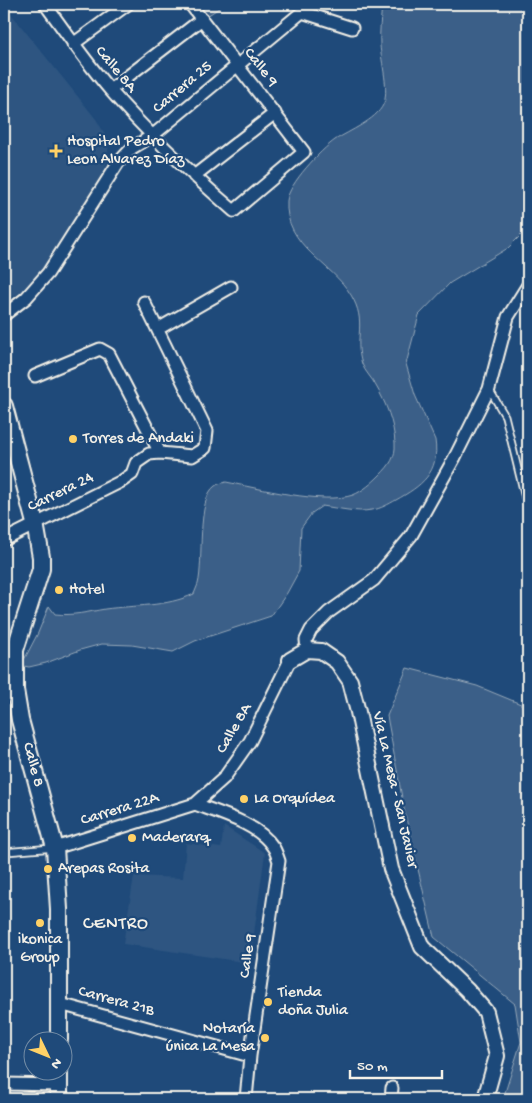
<svg xmlns="http://www.w3.org/2000/svg" width="532" height="1103" font-family="'Gochi Hand',sans-serif">
  <style>
    .built { fill: #2d5581 }
    .green { fill: #3a5f88; stroke: #97a8b8 }
    .lines { fill: none; stroke-linecap: round; stroke-linejoin: round }
    .service-casing { stroke: #f4f1e8; stroke-width: 9 }
    .minor-casing { stroke: #f4f1e8; stroke-width: 15 }
    .tertiary-casing { stroke: #f4f1e8; stroke-width: 18 }
    .secondary-casing { stroke: #f4f1e8; stroke-width: 20 }
    .service { stroke: #1f4a7a; stroke-width: 5.5 }
    .minor { stroke: #1f4a7a; stroke-width: 11 }
    .tertiary { stroke: #1f4a7a; stroke-width: 14 }
    .secondary { stroke: #1f4a7a; stroke-width: 16 }
    .poi-dot { fill: #ffd166; stroke: #1f4a7a; stroke-width: 2 }
    .labels { text-anchor: middle; dominant-baseline: central; stroke-width: 4.5; stroke-linejoin: round; paint-order: stroke }
    .street-label { font-size: 16px; fill: #f4f1e8; stroke: #1f4a7a }
    .poi-label { font-size: 16px; fill: #f4f1e8; stroke: #1f4a7a; text-anchor: start }
    .neighbourhood-label { font-size: 18px; letter-spacing: 1px; fill: #f4f1e8; stroke: #1f4a7a }
  </style>
  <rect width="100%" height="100%" fill="#1f4a7a"/>
  <filter id="ink" filterUnits="userSpaceOnUse"><feTurbulence type="fractalNoise" baseFrequency=".02" numOctaves="2"/><feDisplacementMap in="SourceGraphic" scale="10" xChannelSelector="R" yChannelSelector="G"/><feConvolveMatrix kernelMatrix="1 2 1 2 8 2 1 2 1" color-interpolation-filters="sRGB"/></filter>
  <g filter="url(#ink)">
    <!-- built -->
    <path class="built" d="M4,5L96,119L109,141L107,161L101,178L86,203L44,267L21,292L4,301Z
      M224,826L265,853L250,963L123,944L134,876L183,878L186,843L221,848Z"/>
    <!-- green -->
    <path class="green" d="M198,4H225L207,16Z
      M382,4H528V228L508,248L450,283L419,315L406,364L415,395L435,440C440,473 421,486 396,500C389,504 380,509 372,510C356,513 338,508 322,506L312,513L301,528L299,571L287,593L271,616L195,641L173,652L132,645L102,644L80,650L46,663L29,667L24,666V660L38,633L49,606L55,614C73,616 88,612 105,609C135,605 166,607 194,594C195,591 197,587 198,584C204,562 196,499 215,486C217,484 223,483 226,482C257,488 324,505 353,495C363,491 372,483 380,475C390,465 396,457 395,443C394,423 386,403 376,386C372,378 365,372 362,364C353,337 368,323 351,295C332,263 284,246 287,201C288,184 321,150 335,140C349,131 376,120 383,105C390,92 381,61 380,45C379,32 381,17 382,4Z
      M407,668L477,686L528,707V1099H503L521,1042L515,1004L434,937L405,814L387,716Z"/>
    <g class="lines">
      <!-- service casing -->
      <g class="service-casing">
        <path id="service" d="M489,389L505,416L528,510
          M4,852L54,848"/>
      </g>
      <!-- minor casing -->
      <g class="minor-casing">
        <path id="minor" d="M45,4C66,33 87,63 110,90C148,134 190,173 234,211L304,152L190,4
          M302,12L352,28
          M73,44L128,4
          M110,90L202,19
          M194,176L275,113
          M4,315L26,298L48,273L118,163L132,148L152,136L302,12
          M158,329L231,287
          M35,376L100,349L109,354L160,453
          M4,540L122,481L132,474L136,463L149,454L160,453L192,456L205,448L207,431L144,302
          M307,650L306,640L311,630L329,612L374,580L411,536L455,457L489,389L508,317L528,285
          M195,804C219,813 259,824 273,847C276,851 277,856 279,861L250,1056L246,1099
          M55,848L195,804L224,778L250,741L290,660
          M60,1004L250,1056
          M4,1084L59,1085
          M391,1099L392,1088"/>
      </g>
      <!-- tertiary casing -->
      <g class="tertiary-casing">
        <path id="tertiary" d="M290,660L307,650L321,651L337,662L350,681L358,712L391,869L422,947L467,990L486,1012L497,1056L485,1099"/>
      </g>
      <!-- secondary casing -->
      <g class="secondary-casing">
        <path id="secondary" d="M4,406L35,523L41,557V569L15,650V690L20,720L55,848L59,909V1040
          M59,1070V1099"/>
      </g>
      <!-- service -->
      <use href="#service" class="service"/>
      <!-- minor -->
      <use href="#minor" class="minor"/>
      <!-- tertiary -->
      <use href="#tertiary" class="tertiary"/>
      <!-- secondary -->
      <use href="#secondary" class="secondary"/>
    </g>
  </g>
  <!-- markers -->
  <g class="poi-dot">
    <path d="M53.5 143.5h5v5h5v5h-5v5h-5v-5h-5v-5h5z"/>
    <circle cx="73" cy="439" r="5"/>
    <circle cx="59" cy="590" r="5"/>
    <circle cx="244" cy="799" r="5"/>
    <circle cx="132" cy="838" r="5"/>
    <circle cx="48" cy="869" r="5"/>
    <circle cx="40" cy="923" r="5"/>
    <circle cx="268" cy="1002" r="5"/>
    <circle cx="265" cy="1038" r="5"/>
  </g>
  <g class="labels">
    <!-- street labels -->
    <g class="street-label">
      <text transform="translate(260 68) rotate(52)">Calle 9</text>
      <text transform="translate(115 70) rotate(50)">Calle 8A</text>
      <text transform="translate(183 88) rotate(-40)">Carrera 25</text>
      <text transform="translate(61 493) rotate(-26)">Carrera 24</text>
      <text transform="translate(235 729) rotate(-60)">Calle 8A</text>
      <text transform="translate(32 765) rotate(75)">Calle 8</text>
      <text transform="translate(394 790) rotate(77)">Vía La Mesa - San Javier</text>
      <text transform="translate(120 810) rotate(-17)">Carrera 22A</text>
      <text transform="translate(249 956) rotate(-82)">Calle 9</text>
      <text transform="translate(116 1002) rotate(15)">Carrera 21B</text>
    </g>
    <!-- poi labels -->
    <g class="poi-label">
      <text x="67" y="142">Hospital Pedro<tspan x="67" dy="18">Leon Alvarez Díaz</tspan></text>
      <text x="83" y="439">Torres de Andaki</text>
      <text x="69" y="590">Hotel</text>
      <text x="254" y="799">La Orquídea</text>
      <text x="142" y="838">Maderarq</text>
      <text x="58" y="869">Arepas Rosita</text>
      <text x="40" y="940" text-anchor="middle">ikonica<tspan x="40" dy="18">Group</tspan></text>
      <text x="278" y="993">Tienda<tspan x="278" dy="18">doña Julia</tspan></text>
      <text x="255" y="1029" text-anchor="end">Notaría<tspan x="255" dy="18">única La Mesa</tspan></text>
    </g>
    <!-- neighbourhood labels -->
    <g class="neighbourhood-label">
      <text x="116" y="924">CENTRO</text>
    </g>
  </g>
  <!-- margin -->
  <rect width="532" height="1103" fill="none" stroke="#1f4a7a" stroke-width="20"/>
  <rect x="10" y="10" width="512" height="1083" fill="none" stroke="#f4f1e8" stroke-width="2" filter="url(#ink)"/>
  <!-- north arrow -->
  <g transform="translate(48 1056) rotate(133)"><circle r="24" fill="#1f4a7a" stroke="#748da6"/>
  <path d="M0-4L9 19L0 12L-9 19Z" fill="#ffd166"/>
  <text y="-8" font-size="14" font-weight="bold" text-anchor="middle" fill="#f4f1e8">N</text>
  </g>
  <!-- scale -->
  <path d="M350 1070v8h92v-8" fill="none" stroke="#f4f1e8" stroke-width="2.5"/>
  <text x="357" y="1070" font-size="15" fill="#f4f1e8" stroke="#1f4a7a" stroke-width="4" paint-order="stroke">50 m</text>
</svg>
